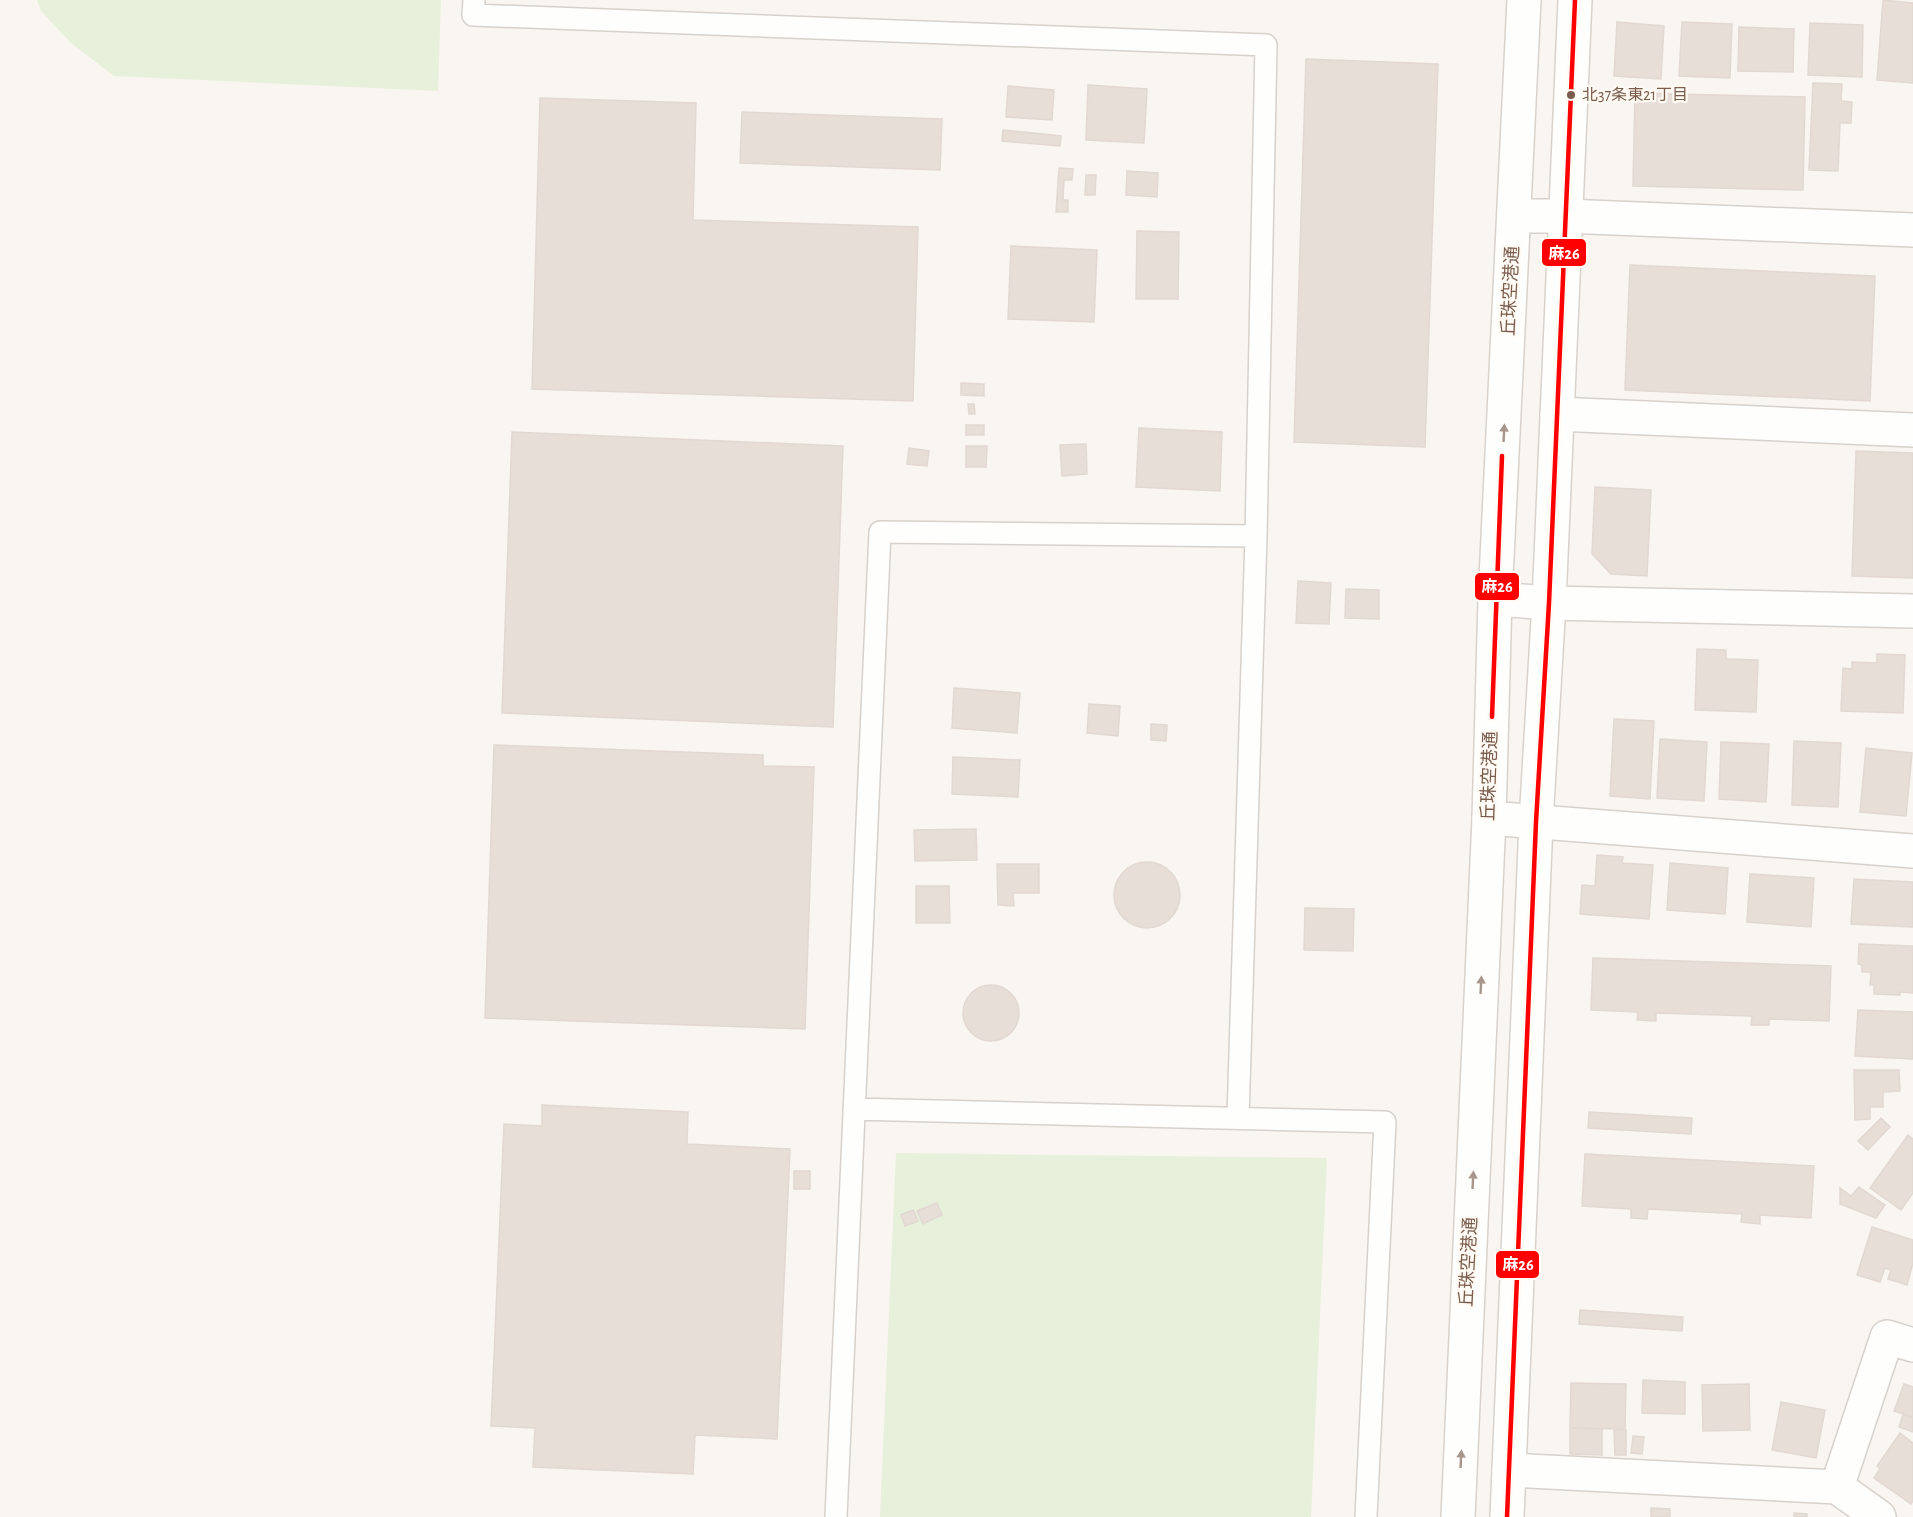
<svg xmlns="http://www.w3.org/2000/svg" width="1913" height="1517" font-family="'Alegreya Sans','Noto Sans JP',sans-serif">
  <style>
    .green { fill: #e7f0db }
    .building { fill: #e6ded7; stroke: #e2d8d2; stroke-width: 1.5 }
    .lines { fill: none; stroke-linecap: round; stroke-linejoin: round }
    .lane-casing { stroke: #d7d1cb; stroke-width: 24 }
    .street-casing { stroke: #d7d1cb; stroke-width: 36 }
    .secondary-casing { stroke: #d9d2cb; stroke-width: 36 }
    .lane { stroke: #fefefd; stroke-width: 21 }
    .street { stroke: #fefefd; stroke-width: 33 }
    .secondary { stroke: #fefefd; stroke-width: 33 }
    .bus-1-casing { stroke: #fffaf3; stroke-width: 9 }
    .bus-1 { stroke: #f00; stroke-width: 4.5 }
    .oneway { fill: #a8958b }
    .bus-dot { fill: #7a5c4d; stroke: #fffaf3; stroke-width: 2 }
    .labels { text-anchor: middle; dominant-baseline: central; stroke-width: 4.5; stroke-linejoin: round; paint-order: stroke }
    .bus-label { font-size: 16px; fill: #7a5c4d; stroke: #fffaf3; text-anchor: start }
    .street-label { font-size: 18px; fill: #7a5c4d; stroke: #fffaf3 }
    .line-badge { stroke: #fffaf3; stroke-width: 2 }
    .badge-label { font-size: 16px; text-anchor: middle; font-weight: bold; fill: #fff }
  </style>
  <rect width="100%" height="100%" fill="#f9f5f0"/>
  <!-- green -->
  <path class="green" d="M37,0H441L438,91L114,76L71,43L41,11Z
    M896,1153L1327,1158L1311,1517H880Z"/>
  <!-- building -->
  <path class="building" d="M1883,0L1913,3V83L1877,80Z
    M1617,22L1664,26L1661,79L1614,76Z
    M1682,22L1732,24L1730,78L1679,76Z
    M1810,23L1863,25L1862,77L1808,75Z
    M1739,27L1794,29L1793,72L1738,71Z
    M1306,59L1438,64L1425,447L1294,442Z
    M1813,83L1842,84L1841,101L1852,102L1851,123H1840L1838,171L1809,170Z
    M1088,85L1147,89L1144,143L1086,140Z
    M1008,86L1054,90L1052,120L1006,117Z
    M1635,93L1805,97L1803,190L1633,186Z
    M540,98L696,103L693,220L918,227L913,401L532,389Z
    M742,112L942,119L940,170L740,163Z
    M1003,130L1061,136L1060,146L1002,141Z
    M1059,168L1073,169L1072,180H1064L1063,200H1068V212H1056Z
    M1127,171L1158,173L1157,197L1126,195Z
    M1086,175H1096L1095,195H1085Z
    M1137,231L1179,232L1178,299H1136Z
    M1011,246L1097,250L1094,322L1008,319Z
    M1630,265L1875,276L1870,401L1625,390Z
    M961,383L984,384V396L961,395Z
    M968,404H974L975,414H969Z
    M966,425H984V435H966Z
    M1139,428L1222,432L1220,491L1136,487Z
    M512,432L843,446L833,727L502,713Z
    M1086,444L1087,474L1062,476L1060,445Z
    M966,446H987L986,467H966Z
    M909,448L929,451L927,466L907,464Z
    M1856,451L1913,453V578L1852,576Z
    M1595,487L1651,490L1647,576L1611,574L1592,554Z
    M1298,581L1331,583L1329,624L1296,623Z
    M1346,589L1379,590V619L1345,618Z
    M1697,649L1726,650V659L1758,660L1756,712L1695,710Z
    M1877,654L1905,655L1903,713L1841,711L1843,668L1852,669V662L1877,663Z
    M954,688L1020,693L1017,733L952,728Z
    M1089,704L1120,706L1118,736L1087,733Z
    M1614,719L1654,721L1650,799L1610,796Z
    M1151,724L1167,725L1166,741L1151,740Z
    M1660,739L1707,742L1704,801L1657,798Z
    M1794,741L1841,743L1838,807L1792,805Z
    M1721,742L1769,744L1766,802L1719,799Z
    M494,745L763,755V766L814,767L805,1029L485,1018Z
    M1866,748L1912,753L1906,816L1860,812Z
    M953,757L1020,760L1018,797L952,794Z
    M976,829L977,860L915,861L914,830Z
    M1597,855L1623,857L1622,863L1653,865L1649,919L1580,914L1582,885L1595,886Z
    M1114 895a33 33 0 1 1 66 0a33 33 0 1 1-66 0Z
    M1670,863L1728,868L1725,914L1667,910Z
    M997,864H1039V893H1013L1014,906L998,905Z
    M1750,874L1814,878L1811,927L1747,922Z
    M1854,879L1913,882V927L1851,924Z
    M916,886H949L950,923H916Z
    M1305,908L1354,909L1353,951L1304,950Z
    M1859,944L1913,946V993L1900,992V995L1874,994V985H1870L1871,972H1862V965L1858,964Z
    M1593,958L1831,966L1829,1021L1769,1019V1025H1751L1752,1016L1656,1013V1021L1637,1020L1638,1012L1591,1010Z
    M963 1013a28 28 0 1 1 56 0a28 28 0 1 1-56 0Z
    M1858,1010L1913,1012V1059L1855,1056Z
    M1854,1070H1899L1900,1091L1883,1092V1107H1870V1119L1855,1120Z
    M542,1105L688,1112L687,1144L790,1149L777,1439L695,1435L693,1474L533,1467L535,1428L491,1426L504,1124L542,1126Z
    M1589,1112L1692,1118L1691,1134L1588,1128Z
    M1881,1118L1890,1127L1868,1150L1858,1141Z
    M1908,1135L1913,1139V1193L1901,1210L1870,1188Z
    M1585,1154L1814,1166L1811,1218L1760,1215V1224L1741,1222L1742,1214L1648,1209L1647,1219L1631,1218V1209L1582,1206Z
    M794,1171H810V1189H794Z
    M1859,1187L1885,1205L1876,1218L1840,1204V1188L1851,1196Z
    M937,1203L942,1215L923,1224L917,1211Z
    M913,1210L918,1221L905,1226L901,1215Z
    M1872,1227L1913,1240V1263L1907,1285L1888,1279L1891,1270L1885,1268L1880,1282L1857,1275Z
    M1580,1310L1683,1317L1682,1331L1579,1324Z
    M1643,1380L1685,1382V1414L1642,1413Z
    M1571,1383L1626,1384L1625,1429L1570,1428Z
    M1749,1384L1750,1430L1703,1431L1702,1385Z
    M1904,1384L1913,1387V1417L1894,1411Z
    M1781,1402L1825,1410L1816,1458L1772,1450Z
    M1903,1414L1913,1417V1432L1899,1427Z
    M1570,1428L1602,1429V1455L1570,1454Z
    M1614,1430H1626V1455H1615Z
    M1900,1433L1913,1443V1501L1911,1504L1874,1478L1880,1469L1877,1466Z
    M1633,1436L1644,1437L1642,1454L1631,1453Z
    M1651,1508L1670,1509V1517H1651Z
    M1794,1513L1807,1514V1517H1794Z"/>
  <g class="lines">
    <!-- lane casing -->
    <g class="lane-casing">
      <path id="lane" d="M474,0L473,15L1266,45L1256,536L1238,1118
        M854,1109L1385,1122L1366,1517
        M836,1517L880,532L1256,536"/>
    </g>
    <!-- street casing -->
    <g class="street-casing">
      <path id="street" d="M1514,216H1565L1913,230
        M1557,414L1913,430
        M1495,599L1549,603L1913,611
        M1489,818L1913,851
        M1509,1470L1837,1487L1879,1517
        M1837,1487L1887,1337L1913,1345"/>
    </g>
    <!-- secondary casing -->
    <g class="secondary-casing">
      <path id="secondary" d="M1458,1517L1489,818L1495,599L1524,0
        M1507,1517L1536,822L1549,603L1575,0"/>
    </g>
    <!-- lane -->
    <use href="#lane" class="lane"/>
    <!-- street -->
    <use href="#street" class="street"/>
    <!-- secondary -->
    <use href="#secondary" class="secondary"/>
    <!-- bus-1 casing -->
    <g class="bus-1-casing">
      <path id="bus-1" d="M1492,717L1502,456
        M1507,1517L1536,822L1549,603L1575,0"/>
    </g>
    <!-- bus-1 -->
    <use href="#bus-1" class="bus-1"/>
  </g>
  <!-- one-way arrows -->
  <defs><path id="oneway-solid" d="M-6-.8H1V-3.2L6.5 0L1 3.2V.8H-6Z" transform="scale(1.5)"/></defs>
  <g class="oneway">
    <use href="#oneway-solid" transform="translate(1504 433) rotate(-87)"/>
    <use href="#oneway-solid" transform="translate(1481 985) rotate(-87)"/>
    <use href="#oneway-solid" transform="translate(1473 1180) rotate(-87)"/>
    <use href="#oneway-solid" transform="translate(1461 1459) rotate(-87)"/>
  </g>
  <!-- markers -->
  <circle class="bus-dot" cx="1571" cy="95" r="5"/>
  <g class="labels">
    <!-- bus labels -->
    <g class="bus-label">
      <text x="1582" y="95">北37条東21丁目</text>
    </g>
    <!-- street labels -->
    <g class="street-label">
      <text transform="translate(1511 291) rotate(-87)">丘珠空港通</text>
      <text transform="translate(1490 776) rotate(-88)">丘珠空港通</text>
      <text transform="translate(1469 1262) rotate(-87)">丘珠空港通</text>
    </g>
  </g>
  <g class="line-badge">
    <rect x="1541" y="238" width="46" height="29" rx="6" fill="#f00"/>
    <rect x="1474" y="572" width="46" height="29" rx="6" fill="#f00"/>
    <rect x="1495" y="1250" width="45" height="29" rx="6" fill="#f00"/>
  </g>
  <g class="badge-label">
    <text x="1564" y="259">麻26</text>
    <text x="1497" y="592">麻26</text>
    <text x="1518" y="1270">麻26</text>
  </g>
</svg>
